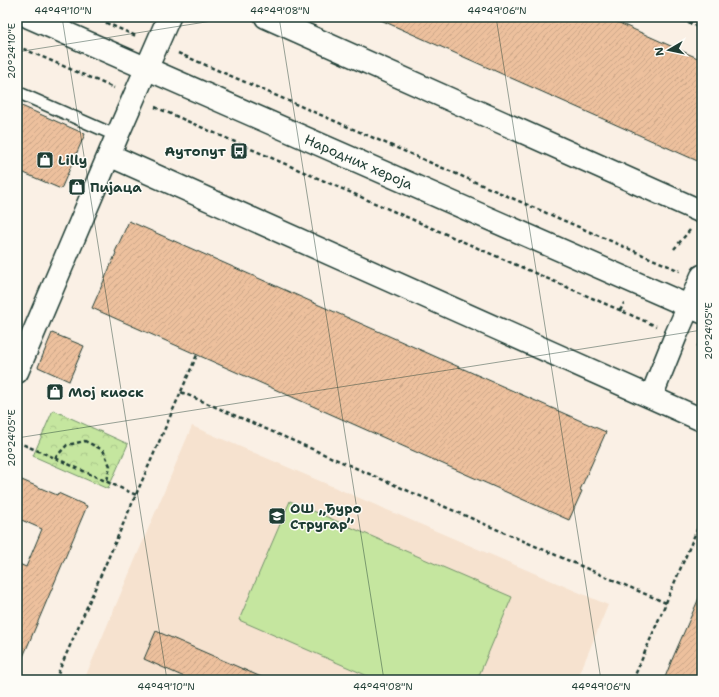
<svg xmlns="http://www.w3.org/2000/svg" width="719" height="697" font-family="'Shantell Sans',sans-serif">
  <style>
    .built { fill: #f6e2cf }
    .grass { fill: #c5e69f; stroke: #72926a }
    .forest { fill: url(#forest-crowns); stroke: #72926a }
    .building { fill: url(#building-hatch); stroke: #1f3d34 }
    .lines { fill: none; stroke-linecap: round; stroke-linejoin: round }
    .service-casing { stroke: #1f3d34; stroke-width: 14 }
    .minor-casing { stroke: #1f3d34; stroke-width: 25 }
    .tertiary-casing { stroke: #1f3d34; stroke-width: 25 }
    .path { stroke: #1f3d34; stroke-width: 2.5; stroke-dasharray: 4 3; stroke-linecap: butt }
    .service { stroke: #fdfcf7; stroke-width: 11 }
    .minor { stroke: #fdfcf7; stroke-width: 22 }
    .tertiary { stroke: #fdfcf7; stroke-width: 22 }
    .ticks { fill: none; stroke: #1f3d34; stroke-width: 1; stroke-opacity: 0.45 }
    .labels { text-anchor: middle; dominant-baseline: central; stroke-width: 3; stroke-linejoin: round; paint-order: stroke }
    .poi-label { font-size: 14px; font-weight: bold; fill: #1f3d34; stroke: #fdfcf7; text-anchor: start }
    .street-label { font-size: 14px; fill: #1f3d34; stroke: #fdfcf7 }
    .neatline { fill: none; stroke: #1f3d34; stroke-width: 1.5 }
    .ticks-label { font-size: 10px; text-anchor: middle; fill: #1f3d34 }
  </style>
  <defs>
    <pattern id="forest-crowns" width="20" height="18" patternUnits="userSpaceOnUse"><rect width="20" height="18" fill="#c5e69f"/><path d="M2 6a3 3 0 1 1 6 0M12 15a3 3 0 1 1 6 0" fill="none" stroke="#a9c68a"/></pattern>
    <pattern id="building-hatch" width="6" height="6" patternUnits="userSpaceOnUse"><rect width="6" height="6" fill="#edc09d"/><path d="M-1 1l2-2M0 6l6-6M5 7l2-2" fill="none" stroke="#cba688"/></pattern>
  </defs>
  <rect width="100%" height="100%" fill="#faf0e5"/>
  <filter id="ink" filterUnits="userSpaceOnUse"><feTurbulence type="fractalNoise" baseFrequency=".025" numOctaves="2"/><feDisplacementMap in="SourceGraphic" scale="8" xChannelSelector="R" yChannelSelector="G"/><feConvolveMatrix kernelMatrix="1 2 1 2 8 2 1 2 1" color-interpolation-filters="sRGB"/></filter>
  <g filter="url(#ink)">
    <!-- built -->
    <path class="built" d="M192,426L608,605L577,680H84Z"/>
    <!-- grass -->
    <path class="grass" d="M290,501L512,597L477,680H377L239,620Z"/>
    <!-- forest -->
    <path class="forest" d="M53,410L128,444L108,489L33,456Z"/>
    <!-- building -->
    <path class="building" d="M374,17H606L702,60V163Z
      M17,104L85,134L61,189L17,170Z
      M129,221L606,432L580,490L582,491L569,520L92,308L116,253L115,252Z
      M52,333L84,346L69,381L38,367Z
      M17,478L57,495L58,493L87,506L17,671V563L26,567L42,529L17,518Z
      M702,591V680H664L671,662Z
      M156,631L268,680H191L144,659Z"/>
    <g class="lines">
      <!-- service casing -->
      <g class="service-casing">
        <path id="service" d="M17,92L117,136"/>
      </g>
      <!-- minor casing -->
      <g class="minor-casing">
        <path id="minor" d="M266,17L702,212
          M109,155L702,420
          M17,372L117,136L169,17
          M651,397L676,335L702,276"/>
      </g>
      <!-- tertiary casing -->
      <g class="tertiary-casing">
        <g id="tertiary">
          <path id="s1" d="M29,17L702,312"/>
        </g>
      </g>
      <!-- path -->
      <path class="path" d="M93,17L136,36
        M675,17L702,29
        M690,24L693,17
        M17,46L114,88
        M178,53L680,271
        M155,107L656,326
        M674,249L690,230
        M620,311L624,303
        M697,345L702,347
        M181,392L666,603
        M17,442L55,458L136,495
        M55,458L67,445L85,441L103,450L110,466L107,481
        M55,680L197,355
        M633,680L702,518"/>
      <!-- service -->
      <use href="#service" class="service"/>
      <!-- minor -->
      <use href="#minor" class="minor"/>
      <!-- tertiary -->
      <use href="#tertiary" class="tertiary"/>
    </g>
  </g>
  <!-- ticks -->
  <path class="ticks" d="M62,17L167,680M279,17L384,680M496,17L601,680M17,52L237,17M17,438L702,330"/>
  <!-- icons -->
  <defs>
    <g id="bus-square" transform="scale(0.9)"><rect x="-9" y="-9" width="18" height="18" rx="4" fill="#1f3d34" stroke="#fdfcf7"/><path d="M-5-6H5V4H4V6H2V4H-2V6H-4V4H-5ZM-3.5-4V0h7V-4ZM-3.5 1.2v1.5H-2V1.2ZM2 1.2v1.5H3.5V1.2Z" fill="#fff"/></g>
    <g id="shop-square" transform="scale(0.9)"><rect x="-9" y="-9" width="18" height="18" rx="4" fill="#1f3d34" stroke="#fdfcf7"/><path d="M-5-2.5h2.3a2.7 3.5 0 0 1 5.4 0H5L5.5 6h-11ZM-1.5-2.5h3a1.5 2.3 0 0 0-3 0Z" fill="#fff"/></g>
    <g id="school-square" transform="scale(0.9)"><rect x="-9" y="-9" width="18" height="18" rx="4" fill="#1f3d34" stroke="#fdfcf7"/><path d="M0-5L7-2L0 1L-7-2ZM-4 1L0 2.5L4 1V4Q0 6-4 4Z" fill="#fff"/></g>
  </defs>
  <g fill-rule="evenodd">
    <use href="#bus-square" x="239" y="151"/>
    <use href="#shop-square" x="45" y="160"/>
    <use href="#shop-square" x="77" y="187"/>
    <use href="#shop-square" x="55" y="392"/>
    <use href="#school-square" x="277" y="516"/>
  </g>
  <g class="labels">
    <!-- poi labels -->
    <g class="poi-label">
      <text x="226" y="151" text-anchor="end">Аутопут</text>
      <text x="58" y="160">Lilly</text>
      <text x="90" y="187">Пијаца</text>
      <text x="68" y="392">Мој киоск</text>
      <text x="290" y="508">ОШ „Ђуро<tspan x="290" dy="16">Стругар”</tspan></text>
    </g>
    <!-- street labels -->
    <g class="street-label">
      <text stroke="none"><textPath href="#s1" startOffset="360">Народних хероја</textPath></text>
    </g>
  </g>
  <!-- margin -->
  <rect width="719" height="697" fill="none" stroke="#fdfcf7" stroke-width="44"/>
  <!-- north arrow -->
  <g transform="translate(669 50) rotate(261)" stroke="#fdfcf7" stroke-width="3" paint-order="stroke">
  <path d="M0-3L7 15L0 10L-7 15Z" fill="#1f3d34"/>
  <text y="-6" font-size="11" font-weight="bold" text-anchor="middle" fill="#1f3d34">N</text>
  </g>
  <rect x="22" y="22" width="675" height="653" class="neatline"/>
  <g class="ticks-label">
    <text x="63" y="14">44°49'10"N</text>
    <text x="280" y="14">44°49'08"N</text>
    <text x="497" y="14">44°49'06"N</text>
    <text transform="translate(11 51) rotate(-90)" y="4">20°24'10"E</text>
    <text transform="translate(708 331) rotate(-90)" y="4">20°24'05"E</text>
    <text transform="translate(11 438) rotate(-90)" y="4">20°24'05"E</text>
    <text x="166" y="690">44°49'10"N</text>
    <text x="383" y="690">44°49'08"N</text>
    <text x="601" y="690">44°49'06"N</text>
  </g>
</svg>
